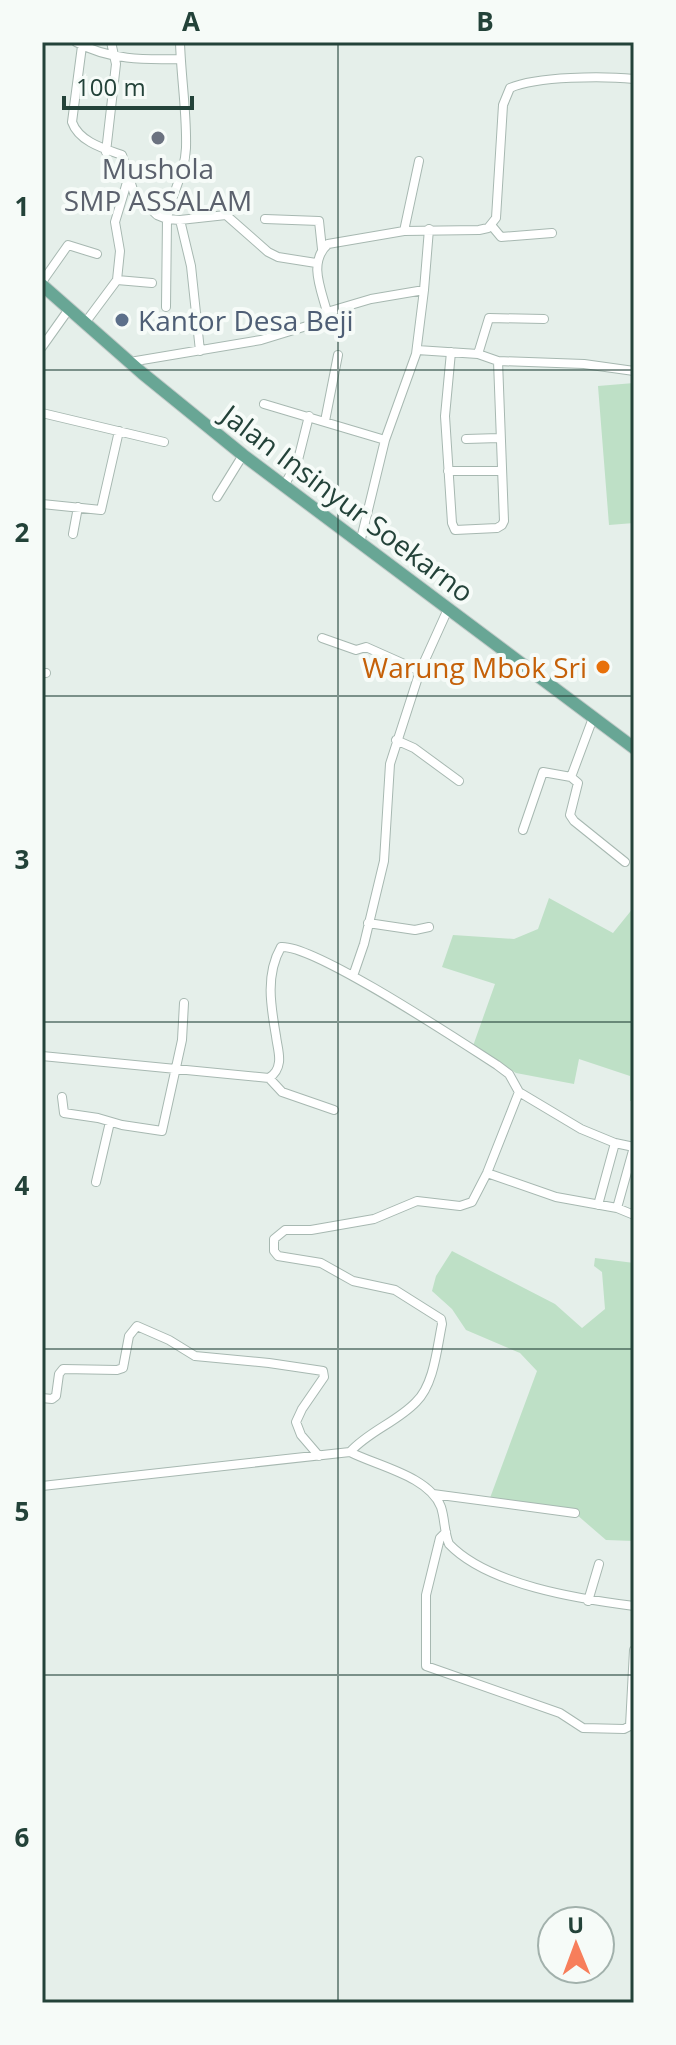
<svg xmlns="http://www.w3.org/2000/svg" width="676" height="2045" font-family="'Open Sans',sans-serif">
  <style>
    .green { fill: #bee0c6 }
    .lines { fill: none; stroke-linecap: round; stroke-linejoin: round }
    .street-casing { stroke: #a7b8b1; stroke-width: 10 }
    .primary-casing { stroke: #c1cac8; stroke-width: 14 }
    .street { stroke: #fff; stroke-width: 8 }
    .primary { stroke: #68a695; stroke-width: 12 }
    .grid { fill: none; stroke: #234239; stroke-width: 2; stroke-opacity: 0.55 }
    .worship-dot { fill: #6b7280; stroke: #f6fbf8; stroke-width: 3 }
    .service-dot { fill: #5c6f8a; stroke: #f6fbf8; stroke-width: 3 }
    .food-dot { fill: #e8710a; stroke: #f6fbf8; stroke-width: 3 }
    .labels { text-anchor: middle; dominant-baseline: central; stroke-width: 8; stroke-linejoin: round; paint-order: stroke }
    .worship-label { font-size: 28px; fill: #5b616d; stroke: #f6fbf8 }
    .service-label { font-size: 28px; fill: #4e5e75; stroke: #f6fbf8; text-anchor: start }
    .street-label { font-size: 28px; fill: #234239; stroke: #f6fbf8 }
    .food-label { font-size: 28px; fill: #c56008; stroke: #f6fbf8; text-anchor: end }
    .neatline { fill: none; stroke: #234239; stroke-width: 3 }
    .grid-label { font-size: 26px; text-anchor: middle; font-weight: bold; fill: #234239 }
  </style>
  <rect width="100%" height="100%" fill="#e5efea"/>
  <!-- green -->
  <path class="green" d="M634,383V523L609,525L598,386Z
    M549,898L613,933L634,907V1101H630V1076L579,1059L574,1084L516,1073L473,1046L495,984L442,967L453,935L514,939L538,929Z
    M452,1251L555,1304L582,1328L605,1309L602,1272L594,1266L595,1258L634,1263V1541L606,1540L569,1508L490,1498L537,1371L520,1353L466,1330L452,1309L432,1291L436,1276Z"/>
  <g class="lines">
    <!-- street casing -->
    <g class="street-casing">
      <path id="street" d="M76,42C109,60 144,60 180,59
        M82,46L72,122C79,142 105,149 122,155L134,193L157,215L167,219L180,220L226,215L268,252L278,257L316,263
        M106,152L116,64L111,42
        M265,219L319,221L322,249
        M180,220L191,266L200,351
        M491,225L501,237L552,233
        M404,231L419,161
        M117,280L152,283
        M42,282L68,245L97,254
        M166,307L167,219C171,194 185,174 186,148C187,113 181,77 180,42
        M327,312C321,289 308,262 328,244L404,231L479,230L488,228L496,218L503,105L510,88C537,76 604,76 634,79
        M85,323L117,280L120,251L115,222L128,179
        M42,347L69,309
        M417,350L478,354L498,361L584,364L634,371
        M451,352L445,416L452,523L455,530L497,528L502,525L504,521L498,361
        M478,354L489,318L544,319
        M130,362L261,340L310,325L327,312L371,299L424,290L429,229
        M264,404L385,440
        M42,413L164,442
        M325,421L338,355
        M466,439L499,438
        M448,471H500
        M284,486L298,460L309,416
        M217,497L243,455
        M42,504L101,510L119,431
        M73,534L78,507
        M360,543L385,440L416,354L424,290
        M322,638L356,650L366,647L420,671
        M42,673H46
        M593,718L571,777L578,783L570,815L574,821L625,862
        M396,740L414,748L459,781
        M523,830L543,772L571,777
        M368,923L415,930L429,927
        M353,976L364,944L384,861L390,764L420,671L448,609
        M42,1056L269,1078C275,1074 278,1070 279,1062C280,1054 277,1045 276,1036C271,1007 265,975 281,947C314,944 461,1042 497,1065L509,1074L519,1092L581,1129L615,1143L634,1147
        M269,1078L282,1092L334,1110
        M62,1097L64,1113L98,1118L122,1125L162,1131L182,1040L184,1003
        M487,1173L556,1197L617,1208L634,1215
        M96,1182L110,1122
        M598,1205L615,1143
        M617,1208L634,1147
        M42,1398L52,1399L56,1396L59,1374L63,1369L117,1370L123,1368L129,1336L137,1326L169,1340L195,1356L269,1363L323,1371L324,1377L302,1409L296,1422L301,1435L319,1456
        M350,1452C369,1431 397,1422 416,1402C434,1385 437,1348 442,1324L441,1319L395,1290L353,1281L321,1263L278,1256L274,1251V1239L285,1230H311L374,1219L417,1201L460,1206L472,1202L487,1173L519,1092
        M42,1486L350,1452C377,1466 429,1476 441,1507C445,1519 444,1532 449,1544C488,1585 579,1599 634,1606
        M433,1494L575,1513
        M446,1532L440,1538L426,1595V1666L560,1713L583,1728L624,1729L630,1726L634,1650
        M588,1601L599,1564"/>
    </g>
    <!-- primary casing -->
    <g class="primary-casing">
      <path id="primary" d="M42,285L142,373L243,455L634,748"/>
    </g>
    <!-- street -->
    <use href="#street" class="street"/>
    <!-- primary -->
    <use href="#primary" class="primary"/>
  </g>
  <!-- grid -->
  <path class="grid" d="M338,42V2003M42,370H634M42,696H634M42,1022H634M42,1349H634M42,1675H634"/>
  <!-- markers -->
  <circle class="worship-dot" cx="158" cy="138" r="8"/>
  <circle class="service-dot" cx="122" cy="320" r="8"/>
  <circle class="food-dot" cx="603" cy="667" r="8"/>
  <g class="labels">
    <!-- worship labels -->
    <g class="worship-label">
      <text x="158" y="168">Mushola<tspan x="158" dy="32">SMP ASSALAM</tspan></text>
    </g>
    <!-- service labels -->
    <g class="service-label">
      <text x="138" y="320">Kantor Desa Beji</text>
    </g>
    <!-- street labels -->
    <g class="street-label">
      <text transform="translate(348 503) rotate(37)">Jalan Insinyur Soekarno</text>
    </g>
    <!-- food labels -->
    <g class="food-label">
      <text x="587" y="667">Warung Mbok Sri</text>
    </g>
  </g>
  <!-- border -->
  <rect width="676" height="2045" fill="none" stroke="#f6fbf8" stroke-width="88"/>
  <!-- north arrow -->
  <g transform="translate(576 1945) rotate(359)"><circle r="38" fill="#f6fbf8" stroke="#a2b1ac" stroke-width="2"/>
  <path d="M0-6L14 30L0 20L-14 30Z" fill="#f77e5b"/>
  <text y="-12" font-size="22" font-weight="bold" text-anchor="middle" fill="#234239">U</text>
  </g>
  <!-- scale -->
  <path d="M64 96v12h128v-12" fill="none" stroke="#234239" stroke-width="4"/>
  <text x="76" y="96" font-size="24" fill="#234239" stroke="#f6fbf8" stroke-width="6" paint-order="stroke">100 m</text>
  <rect x="44" y="44" width="588" height="1957" class="neatline"/>
  <g class="grid-label">
    <text x="191" y="31">A</text>
    <text x="485" y="31">B</text>
    <text x="22" y="216">1</text>
    <text x="22" y="542">2</text>
    <text x="22" y="869">3</text>
    <text x="22" y="1195">4</text>
    <text x="22" y="1521">5</text>
    <text x="22" y="1847">6</text>
  </g>
</svg>
